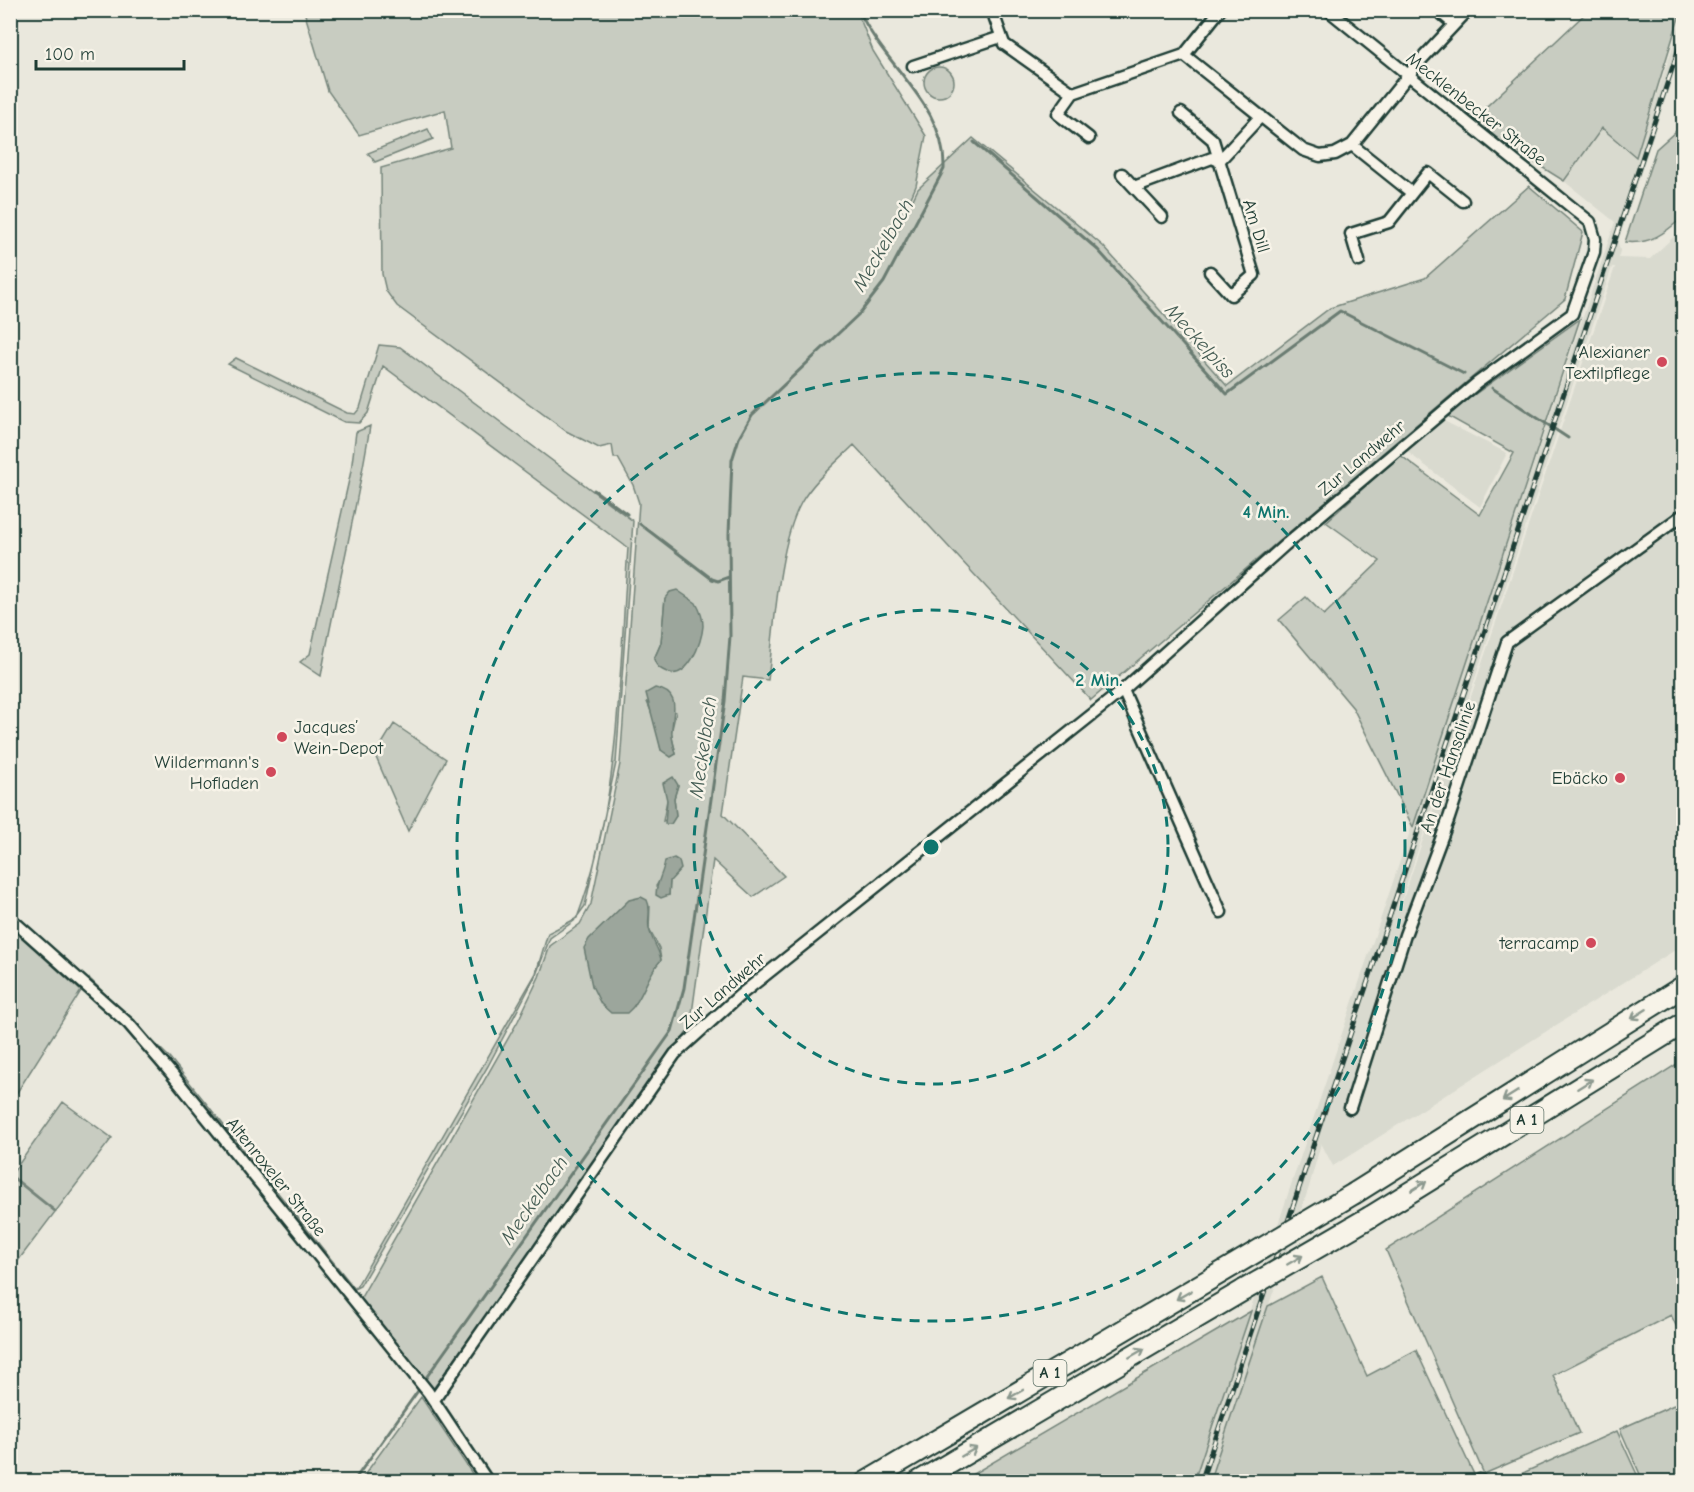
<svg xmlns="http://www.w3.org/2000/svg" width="1694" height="1492" font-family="'Comic Neue',sans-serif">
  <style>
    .built { fill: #d9dacf; fill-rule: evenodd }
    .green { fill: #c8ccc1; stroke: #74847a; stroke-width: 1.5; fill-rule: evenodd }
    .water { fill: #9ca69c; stroke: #6a7c72; stroke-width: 1.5 }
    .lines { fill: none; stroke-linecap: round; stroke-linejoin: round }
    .stream { stroke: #6a7c72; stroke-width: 3 }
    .minor-casing { stroke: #1f3d34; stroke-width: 15 }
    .motorway-casing { stroke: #1f3d34; stroke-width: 24 }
    .minor { stroke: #f7f3e8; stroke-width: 10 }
    .motorway { stroke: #f7f3e8; stroke-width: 20 }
    .rail-casing { stroke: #1f3d34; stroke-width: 5 }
    .rail { stroke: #f7f3e8; stroke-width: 3; stroke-dasharray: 9; stroke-linecap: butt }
    .motorway-bridge-casing { stroke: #1f3d34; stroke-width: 24; stroke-linecap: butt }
    .motorway-bridge { stroke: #f7f3e8; stroke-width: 20 }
    .oneway { stroke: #8b988e }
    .ring { fill: none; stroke: #0f766e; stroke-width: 3; stroke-dasharray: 10 8 }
    .poi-dot { fill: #d1495b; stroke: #f7f3e8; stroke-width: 2 }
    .labels { text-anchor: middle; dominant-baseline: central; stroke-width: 5; stroke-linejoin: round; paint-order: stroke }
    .shield { fill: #f7f3e8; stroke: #60746a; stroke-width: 1.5 }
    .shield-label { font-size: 16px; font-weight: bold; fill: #1f3d34 }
    .street-label { font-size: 18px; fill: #1f3d34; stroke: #f7f3e8 }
    .poi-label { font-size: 18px; fill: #1f3d34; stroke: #f7f3e8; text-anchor: end }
    .water-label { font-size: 20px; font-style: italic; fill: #445c53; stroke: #f7f3e8 }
    .centre { fill: #0f766e; stroke: #f7f3e8; stroke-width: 3 }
    .ring-label { font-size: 18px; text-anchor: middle; font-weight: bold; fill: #0f766e; stroke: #f7f3e8; stroke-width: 5; stroke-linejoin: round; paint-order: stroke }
  </style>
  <rect width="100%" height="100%" fill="#eae8dd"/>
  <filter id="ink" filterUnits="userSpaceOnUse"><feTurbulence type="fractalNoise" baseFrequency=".0167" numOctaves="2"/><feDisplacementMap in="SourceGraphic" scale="12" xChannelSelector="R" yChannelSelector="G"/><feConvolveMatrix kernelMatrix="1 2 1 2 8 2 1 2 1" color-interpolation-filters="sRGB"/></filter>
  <g filter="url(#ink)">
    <!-- built -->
    <path class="built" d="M1683,16V45L1618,242L1620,251L1618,258L1650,259L1683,228V945L1333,1166L1321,1143L1309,1187L1209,1481L1194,1482L1289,1191L1615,222L1564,181L1602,128L1636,157ZM1612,267H1615L1401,905L1400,904Z
      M1442,420L1507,453L1480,507L1406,451Z"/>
    <!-- green -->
    <path class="green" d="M304,11H857L873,51L926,136L916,186L882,264L918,189L973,138L1103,246L1227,386L1330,308L1425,278L1529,186L1583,232L1565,299L1091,700L854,445C836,463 813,481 801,503C778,545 774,632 768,680L743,677L723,814L784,876L753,897L713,860L690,1028L433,1389L429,1387L359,1301L518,1021L539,977L550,946L580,924L591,904L620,764L639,503L633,485L618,458H614L612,445L599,448L566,431L397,306L386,291L382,274L381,168L451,148L445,110L359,135L328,91ZM665,598L672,674L654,659L661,643ZM647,702L676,712L671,733L676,754L661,750L656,723ZM678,785L674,798L676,816L663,821L667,800ZM662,877L670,881L669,895L656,886ZM650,906L649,929L659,948L661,960L651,970L634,1007Z
      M1588,11H1681L1636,157L1602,128L1564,181L1470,122Z
      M924 82a15 15 0 1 1 30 0a15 15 0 1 1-30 0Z
      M1683,125V217C1665,233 1650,245 1625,242L1656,149Z
      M428,129L433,139L375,162L368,153Z
      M1580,319L1413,827L1353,708L1279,620L1306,597L1324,615L1380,561L1326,522L1400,455L1480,515L1514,453L1446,415Z
      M379,345L400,347L633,521L616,763L585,906L574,921L550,938L536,975L488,1066L360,1286L350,1291L90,984V979L170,1058L355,1289L536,973L548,933L577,918C621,802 619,671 628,548L383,366L368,413L359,423L344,422L228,364L236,358L347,413L355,414L360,408Z
      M370,426C357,510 336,592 321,676L300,662L310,654L351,471L356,432Z
      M394,724L446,759L408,831L375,755Z
      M11,928L81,991L11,1102Z
      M1683,1060V1340L1671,1315L1553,1375L1579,1433L1484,1474L1386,1250Z
      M63,1102L112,1138L56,1211L11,1175Z
      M11,1177L55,1212L11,1270H10Z
      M1322,1277L1367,1376L1416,1350L1477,1481L1209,1482L1268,1306Z
      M1251,1311L1194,1481H961Z
      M421,1397L477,1481H360Z
      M1683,1401V1481H1643L1620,1429Z
      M1617,1431L1640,1481H1505Z"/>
    <!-- water -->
    <path class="water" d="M677,590L696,603C700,610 703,617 703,626C702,642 688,681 667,672C660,669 656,667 654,659L661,643L665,598L670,592Z
      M655,688C685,693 670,718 672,735C672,741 675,748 676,754L671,757L661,750L646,693Z
      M673,777L678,785L674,798L676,816L671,824H665L667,800L663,783Z
      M674,858L679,861L681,869L670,881L669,895L661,898L656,895C656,883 663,874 665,861Z
      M641,897L647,900C652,910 647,918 649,928C651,940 659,948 661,960C646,976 643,1000 627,1013H611L601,1004L592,986L584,948L589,939L629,900Z"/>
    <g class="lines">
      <!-- stream -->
      <path class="stream" d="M974,142L1098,250L1227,394L1340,311L1464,374
        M1492,388L1568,438
        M594,490L627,514
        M640,524L712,579L718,581L729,577
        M423,1382L672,1031L684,988L725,701L730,636L729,534L732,460L739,438L752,415L860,313L884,282L944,169C946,104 883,66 859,10
        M353,1482L420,1388"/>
      <!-- minor casing -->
      <g class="minor-casing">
        <path id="minor" d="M992,10L1004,44L1073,93L1184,55
          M1220,10L1184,55L1303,150L1320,156L1335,154L1352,145L1419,62L1468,10
          M1437,10L1454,24
          M913,66L1001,37
          M1073,93L1058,114L1089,138
          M1181,113L1213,140L1254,275L1231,295L1210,272
          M1352,145L1412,193L1428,173L1463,201
          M1122,174L1134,187
          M1162,217L1134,187L1212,158L1219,161L1261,116
          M1359,261L1351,234L1389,222L1412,193
          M1123,690L1221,912
          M10,918L129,1024L171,1073L428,1392L488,1482
          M1350,1108L1405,935L1449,818L1507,642L1684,514
          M434,1400L675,1054L739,996L1123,690L1285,545L1477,383L1572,314L1594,252L1595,239L1590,222L1328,10
          M1480,1480L1481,1482"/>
      </g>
      <!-- motorway casing -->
      <g class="motorway-casing">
        <path id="motorway" d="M1355,1193L1684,986
          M1370,1217L1684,1023
          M866,1482L1234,1265
          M918,1482L1244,1290"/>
      </g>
      <!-- minor -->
      <use href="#minor" class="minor"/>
      <!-- motorway -->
      <use href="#motorway" class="motorway"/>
      <!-- rail casing -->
      <g class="rail-casing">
        <path id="rail" d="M1201,1482L1684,33"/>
      </g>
      <!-- rail -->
      <use href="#rail" class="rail"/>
      <!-- motorway-bridge casing -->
      <g class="motorway-bridge-casing">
        <path id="motorway-bridge" d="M1234,1265L1355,1193
          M1244,1290L1370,1217"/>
      </g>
      <!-- motorway-bridge -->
      <use href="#motorway-bridge" class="motorway-bridge"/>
    </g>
    <!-- one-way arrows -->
    <defs><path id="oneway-shaft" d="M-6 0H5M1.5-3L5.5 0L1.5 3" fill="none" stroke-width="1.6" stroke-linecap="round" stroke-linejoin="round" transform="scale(1.5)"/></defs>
    <g class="oneway">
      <use href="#oneway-shaft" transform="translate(1639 1014) rotate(148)"/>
      <use href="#oneway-shaft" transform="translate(1585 1084) rotate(-32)"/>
      <use href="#oneway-shaft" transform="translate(1510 1096) rotate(148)"/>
      <use href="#oneway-shaft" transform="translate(1419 1186) rotate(-32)"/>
      <use href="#oneway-shaft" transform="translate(1295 1260) rotate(-30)"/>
      <use href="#oneway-shaft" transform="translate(1184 1295) rotate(150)"/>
      <use href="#oneway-shaft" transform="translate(1137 1353) rotate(-30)"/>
      <use href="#oneway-shaft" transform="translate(1016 1394) rotate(150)"/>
      <use href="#oneway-shaft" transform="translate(969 1452) rotate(-30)"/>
    </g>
  </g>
  <!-- distance rings -->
  <g class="ring">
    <circle cx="931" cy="847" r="237"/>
    <circle cx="931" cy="847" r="474"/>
  </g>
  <!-- markers -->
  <g class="poi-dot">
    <circle cx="1662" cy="362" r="6"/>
    <circle cx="282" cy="737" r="6"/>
    <circle cx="271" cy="772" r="6"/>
    <circle cx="1620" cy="778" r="6"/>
    <circle cx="1591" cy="943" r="6"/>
  </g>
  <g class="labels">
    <!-- shield labels -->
    <g class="shield">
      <rect x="1510.5" y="1107" width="33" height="26" rx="4.5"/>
      <rect x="1033.5" y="1360" width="33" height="26" rx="4.5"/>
    </g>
    <g class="shield-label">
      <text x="1527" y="1120">A 1</text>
      <text x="1050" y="1373">A 1</text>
    </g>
    <!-- street labels -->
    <g class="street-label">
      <text transform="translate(1476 109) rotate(38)">Mecklenbecker Straße</text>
      <text transform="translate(1256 226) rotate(73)">Am Dill</text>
      <text transform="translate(1362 458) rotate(-40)">Zur Landwehr</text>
      <text transform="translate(1448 767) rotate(-71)">An der Hansalinie</text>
      <text transform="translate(723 991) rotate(-41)">Zur Landwehr</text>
      <text transform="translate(276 1177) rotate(51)">Altenroxeler Straße</text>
    </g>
    <!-- poi labels -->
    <g class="poi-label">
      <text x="1650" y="352">Alexianer<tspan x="1650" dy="21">Textilpflege</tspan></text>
      <text x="294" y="727" text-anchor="start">Jacques’<tspan x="294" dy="21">Wein-Depot</tspan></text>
      <text x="259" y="762">Wildermann's<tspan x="259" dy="21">Hofladen</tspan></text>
      <text x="1608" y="778">Ebäcko</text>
      <text x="1579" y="943">terracamp</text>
    </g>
    <!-- water labels -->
    <g class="water-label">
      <text transform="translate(883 245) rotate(-60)">Meckelbach</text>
      <text transform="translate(1200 341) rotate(48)">Meckelpiss</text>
      <text transform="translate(703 747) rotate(-82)">Meckelbach</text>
      <text transform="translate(534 1200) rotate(-55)">Meckelbach</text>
    </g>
  </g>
  <circle cx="931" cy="847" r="9" class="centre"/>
  <g class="ring-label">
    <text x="1266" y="518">4 Min.</text>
    <text x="1099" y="686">2 Min.</text>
  </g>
  <!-- margin -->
  <rect width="1694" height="1492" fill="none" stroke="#f7f3e8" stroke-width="36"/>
  <rect x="18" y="18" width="1658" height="1456" fill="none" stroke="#1f3d34" stroke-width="2" filter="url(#ink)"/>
  <!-- scale -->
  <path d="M36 60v9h148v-9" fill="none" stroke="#1f3d34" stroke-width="3"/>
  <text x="45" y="60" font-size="18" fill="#1f3d34" stroke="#f7f3e8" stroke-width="4.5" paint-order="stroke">100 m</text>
</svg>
